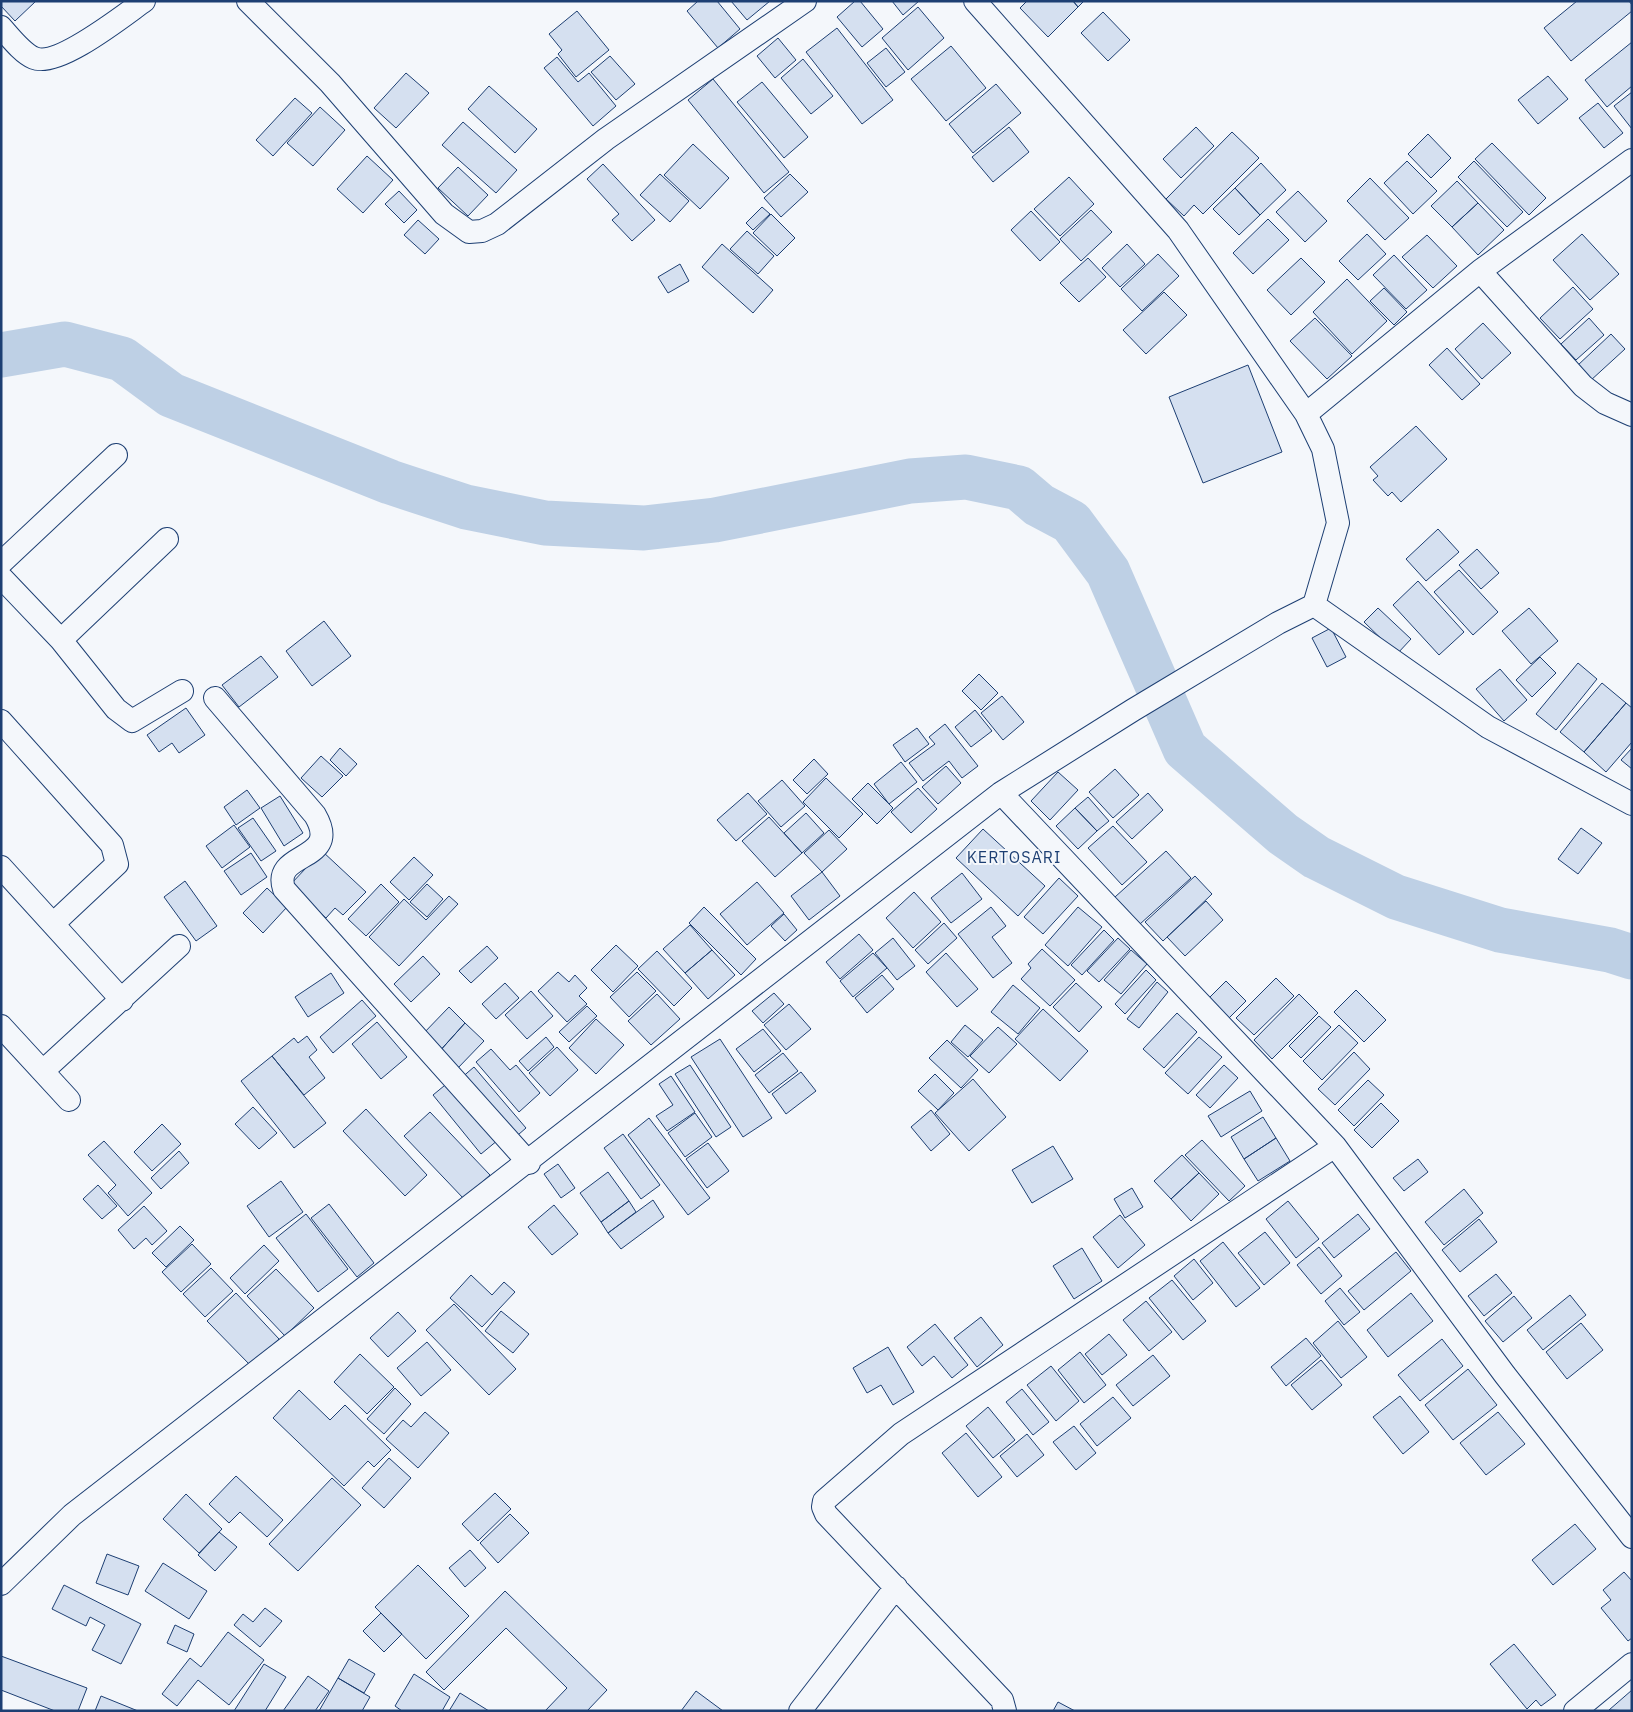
<svg xmlns="http://www.w3.org/2000/svg" width="1633" height="1712" font-family="'IBM Plex Sans',sans-serif">
  <style>
    .lines { fill: none; stroke-linecap: round; stroke-linejoin: round }
    .river { stroke: #bed0e5; stroke-width: 45 }
    .building { fill: #d5e0f0; stroke: #1d3f73 }
    .street-casing { stroke: #1d3f73; stroke-width: 24 }
    .street { stroke: #f4f7fb; stroke-width: 22 }
    .labels { text-anchor: middle; dominant-baseline: central; stroke-width: 4; stroke-linejoin: round; paint-order: stroke }
    .quarter-label { font-size: 16px; letter-spacing: 1px; fill: #1d3f73; stroke: #f4f7fb }
  </style>
  <rect width="100%" height="100%" fill="#f4f7fb"/>
  <g class="lines">
    <!-- river -->
    <path class="river" d="M1,355L65,344L122,359L171,395L390,482L466,507L545,523L644,528L715,520L910,481L966,477L1019,488L1039,505L1071,522L1108,572L1185,749L1283,834L1316,857L1396,897L1500,930L1610,950L1632,957"/>
  </g>
  <!-- building -->
  <path class="building" d="M1,1H36L15,21L1,6Z
    M698,1H717L740,29L718,48L687,11Z
    M731,1H770L747,20Z
    M855,1H860L883,29L862,47L837,17Z
    M892,1H919L903,15Z
    M1027,1H1073L1078,7L1048,37L1020,8Z
    M1073,1H1084L1078,7Z
    M1577,1H1629L1632,5V11L1571,61L1544,28Z
    M918,7L944,38L908,70L882,38Z
    M577,11L609,50L576,77L558,54L562,50L549,34Z
    M1103,12L1130,40L1108,61L1081,33Z
    M837,28L893,100L862,124L806,52Z
    M778,38L796,60L775,78L757,56Z
    M1632,42V86L1607,107L1585,80Z
    M951,46L986,88L946,121L911,79Z
    M886,48L905,72L886,87L867,63Z
    M610,56L635,84L616,100L591,72Z
    M557,57L578,82L589,73L616,106L593,126L544,68Z
    M803,59L833,96L811,114L781,78Z
    M406,73L429,93L396,128L374,108Z
    M1548,76L1568,99L1538,124L1518,100Z
    M713,79L789,172L764,193L688,100Z
    M762,82L808,137L784,158L737,102Z
    M996,84L1021,113L973,153L949,124Z
    M489,86L537,129L515,153L468,109Z
    M1632,92V129L1614,106Z
    M295,98L312,113L273,156L256,140Z
    M1598,103L1623,133L1604,148L1579,118Z
    M320,107L345,130L313,166L287,143Z
    M463,122L517,170L496,193L442,145Z
    M1009,127L1029,152L993,182L972,157Z
    M1196,127L1214,146L1181,178L1163,159Z
    M1232,132L1259,158L1203,214L1194,205L1184,216L1166,199Z
    M1428,134L1451,158L1431,178L1408,154Z
    M1492,143L1546,198L1529,215L1475,159Z
    M693,144L729,178L700,209L664,175Z
    M367,156L393,180L363,213L337,189Z
    M1407,161L1437,191L1413,214L1384,183Z
    M1474,161L1523,212L1507,227L1458,177Z
    M1261,163L1286,190L1260,215L1235,188Z
    M603,164L655,220L632,241L612,220L619,214L587,179Z
    M458,167L488,195L468,216L438,188Z
    M660,174L689,201L670,222L640,195Z
    M790,174L808,192L781,217L764,198Z
    M1069,177L1094,204L1060,236L1034,209Z
    M1370,178L1409,218L1385,240L1347,201Z
    M1457,181L1478,203L1452,227L1431,206Z
    M1235,188L1260,215L1239,235L1213,209Z
    M399,191L417,210L404,223L385,204Z
    M1298,191L1327,221L1305,242L1276,212Z
    M1478,203L1504,230L1478,255L1452,227Z
    M762,207L770,214L753,230L746,223Z
    M1091,210L1112,232L1081,261L1060,239Z
    M1031,211L1060,242L1040,261L1011,230Z
    M771,214L795,238L777,256L753,233Z
    M1268,219L1289,240L1253,274L1233,253Z
    M418,220L439,239L425,254L404,235Z
    M747,231L774,256L758,274L730,249Z
    M1367,234L1386,254L1358,280L1339,261Z
    M1582,234L1619,274L1590,300L1553,260Z
    M1427,235L1457,266L1433,288L1402,257Z
    M722,244L773,290L753,313L702,267Z
    M1127,244L1145,264L1120,287L1102,268Z
    M1158,254L1179,276L1142,311L1121,289Z
    M1394,255L1427,290L1406,309L1373,275Z
    M1088,258L1106,277L1079,302L1060,283Z
    M1301,258L1325,282L1291,315L1267,290Z
    M680,264L689,281L668,293L658,277Z
    M1347,279L1387,321L1352,354L1313,312Z
    M1573,287L1593,309L1560,339L1540,318Z
    M1384,288L1407,312L1394,325L1370,301Z
    M1164,292L1187,315L1146,354L1123,330Z
    M1315,318L1352,356L1327,379L1290,341Z
    M1589,318L1604,335L1576,360L1561,344Z
    M1483,323L1511,353L1482,379L1455,349Z
    M1611,334L1625,349L1590,381L1577,366Z
    M1447,348L1480,384L1462,400L1429,365Z
    M1248,365L1282,452L1203,483L1169,397Z
    M1416,426L1447,459L1401,502L1392,492L1388,496L1373,480L1378,476L1370,467Z
    M1438,529L1459,552L1426,581L1406,559Z
    M1477,549L1499,573L1481,589L1459,565Z
    M1459,570L1498,612L1473,635L1434,592Z
    M1418,581L1464,632L1439,655L1393,605Z
    M1378,608L1411,639L1397,654L1364,622Z
    M1529,608L1558,641L1531,664L1502,631Z
    M324,621L351,656L312,686L286,651Z
    M1331,628L1346,657L1327,667L1312,638Z
    M261,656L278,677L239,707L222,685Z
    M1540,657L1556,673L1532,697L1516,680Z
    M1578,663L1597,679L1556,730L1536,714Z
    M1500,669L1527,700L1504,721L1476,689Z
    M979,674L998,693L981,710L962,691Z
    M1602,683L1626,703L1584,752L1560,732Z
    M1002,696L1024,722L1003,740L981,713Z
    M1626,703L1632,708V742L1606,772L1584,752Z
    M186,708L205,735L179,753L172,743L159,752L147,735Z
    M975,710L992,731L971,747L955,727Z
    M945,724L978,766L962,778L949,761L923,781L909,763L935,744L929,737Z
    M917,728L929,744L905,762L893,745Z
    M340,748L357,764L346,776L330,760Z
    M1632,748V769L1621,760Z
    M321,756L343,776L322,797L301,778Z
    M814,759L828,774L807,794L793,780Z
    M901,762L917,782L889,804L874,784Z
    M946,766L961,783L938,804L922,787Z
    M1115,769L1139,795L1113,818L1089,792Z
    M1058,772L1078,790L1050,820L1031,801Z
    M826,778L863,814L839,838L803,802Z
    M782,780L805,806L781,827L758,801Z
    M868,783L893,808L877,824L852,799Z
    M918,788L937,809L911,833L891,812Z
    M247,790L260,808L236,825L224,807Z
    M748,793L767,814L736,841L717,820Z
    M1148,793L1163,810L1132,839L1116,822Z
    M280,796L303,833L284,846L261,808Z
    M1088,797L1109,821L1097,831L1075,808Z
    M1075,808L1097,831L1078,849L1056,826Z
    M806,813L824,833L802,853L784,833Z
    M769,817L802,853L775,877L742,841Z
    M253,818L276,851L261,861L238,828Z
    M234,825L250,847L222,868L206,846Z
    M1113,826L1147,862L1122,885L1088,848Z
    M1581,828L1602,843L1578,874L1558,859Z
    M983,829L1045,886L1018,916L956,858Z
    M829,830L847,849L822,872L804,853Z
    M322,851L366,892L343,915L335,908L326,918L290,885Z
    M1166,851L1191,878L1140,924L1115,897Z
    M251,853L267,877L241,895L224,871Z
    M414,857L433,875L409,900L390,882Z
    M822,872L840,896L809,920L791,896Z
    M962,873L982,899L951,923L931,898Z
    M1195,876L1212,894L1163,941L1145,922Z
    M1059,878L1078,896L1043,934L1024,917Z
    M185,881L217,926L196,941L164,897Z
    M757,882L784,913L747,945L720,914Z
    M381,884L399,902L366,936L348,919Z
    M427,884L443,899L427,917L410,902Z
    M267,888L287,907L263,933L243,913Z
    M914,892L941,922L913,948L886,918Z
    M449,896L458,904L399,966L369,937L404,899L426,920Z
    M1206,901L1223,920L1185,956L1167,937Z
    M704,907L756,959L741,975L689,923Z
    M991,907L1006,926L992,937L1012,963L993,978L958,934Z
    M1078,907L1102,927L1068,966L1045,945Z
    M784,914L797,930L785,941L771,926Z
    M944,923L957,938L928,964L915,950Z
    M690,925L712,950L685,973L663,949Z
    M1104,930L1114,940L1082,975L1071,965Z
    M859,934L873,950L840,979L826,962Z
    M893,938L915,966L897,980L875,953Z
    M1118,938L1130,949L1099,982L1087,971Z
    M616,945L638,966L613,992L591,970Z
    M487,946L498,958L471,983L459,971Z
    M1042,949L1075,980L1050,1006L1021,979L1031,968L1028,964Z
    M712,950L735,975L708,999L685,973Z
    M1131,950L1147,964L1121,994L1104,980Z
    M657,951L692,988L674,1006L638,969Z
    M873,953L887,968L853,997L840,981Z
    M946,953L978,989L957,1007L926,972Z
    M423,956L440,974L411,1002L394,984Z
    M1146,970L1156,980L1125,1014L1115,1004Z
    M558,972L569,982L575,975L587,988L579,996L587,1004L567,1022L538,991Z
    M637,972L656,991L629,1017L610,997Z
    M331,973L344,993L308,1017L295,997Z
    M882,975L894,989L867,1013L855,998Z
    M1276,978L1294,996L1254,1035L1236,1018Z
    M1226,981L1246,1001L1229,1018L1209,998Z
    M1157,982L1168,992L1139,1028L1127,1019Z
    M505,983L519,998L496,1019L482,1004Z
    M1076,983L1102,1007L1079,1032L1053,1007Z
    M1013,985L1040,1008L1018,1034L991,1012Z
    M1356,990L1386,1020L1364,1042L1334,1012Z
    M531,991L553,1016L527,1039L505,1015Z
    M774,993L784,1004L763,1023L752,1011Z
    M657,994L680,1019L651,1045L628,1021Z
    M1299,994L1318,1013L1272,1059L1254,1040Z
    M362,1000L376,1016L333,1053L320,1037Z
    M789,1004L811,1029L786,1050L764,1025Z
    M587,1006L597,1016L569,1042L559,1032Z
    M449,1007L465,1023L438,1053L421,1036Z
    M1043,1009L1088,1051L1060,1081L1015,1039Z
    M1177,1013L1197,1032L1164,1068L1143,1049Z
    M1319,1016L1331,1027L1301,1058L1289,1046Z
    M596,1019L624,1045L596,1074L569,1048Z
    M377,1022L407,1057L381,1079L352,1044Z
    M465,1023L484,1041L456,1070L438,1053Z
    M965,1025L983,1040L968,1057L951,1042Z
    M1339,1025L1358,1043L1322,1080L1303,1061Z
    M998,1027L1017,1044L989,1073L970,1056Z
    M763,1029L781,1051L754,1072L736,1049Z
    M307,1036L317,1050L309,1057L325,1078L304,1095L272,1056L294,1038L298,1043Z
    M546,1037L554,1047L528,1071L519,1061Z
    M1199,1037L1222,1057L1188,1094L1165,1073Z
    M720,1039L772,1118L743,1137L691,1057Z
    M947,1040L978,1070L961,1088L929,1058Z
    M557,1047L578,1070L550,1096L529,1073Z
    M491,1049L510,1070L516,1065L540,1093L519,1112L476,1062Z
    M1354,1052L1370,1069L1335,1105L1318,1089Z
    M783,1053L798,1071L769,1093L755,1075Z
    M272,1056L326,1123L294,1148L241,1081Z
    M690,1065L731,1127L716,1137L675,1074Z
    M1224,1065L1238,1078L1210,1108L1196,1095Z
    M474,1067L526,1128L511,1141L460,1079Z
    M801,1072L816,1091L786,1114L772,1094Z
    M935,1074L954,1093L938,1110L918,1091Z
    M671,1076L695,1112L667,1131L656,1116L673,1105L659,1084Z
    M973,1079L1006,1117L969,1151L935,1113Z
    M1368,1080L1384,1095L1354,1126L1338,1110Z
    M450,1081L498,1140L481,1154L433,1095Z
    M1250,1091L1262,1111L1221,1137L1208,1116Z
    M1381,1103L1399,1121L1372,1148L1354,1130Z
    M253,1107L277,1133L259,1149L235,1124Z
    M366,1109L427,1175L405,1196L343,1131Z
    M931,1110L950,1134L931,1151L911,1127Z
    M430,1112L490,1175L464,1199L404,1136Z
    M695,1113L712,1137L685,1157L668,1133Z
    M1263,1117L1276,1138L1244,1159L1231,1137Z
    M649,1118L710,1198L688,1215L628,1135Z
    M162,1124L181,1144L152,1171L134,1152Z
    M623,1134L660,1185L641,1199L604,1148Z
    M1276,1138L1290,1161L1258,1181L1244,1159Z
    M1202,1140L1245,1186L1229,1201L1185,1155Z
    M104,1141L152,1193L128,1216L108,1193L116,1185L88,1155Z
    M708,1143L729,1171L707,1188L686,1159Z
    M1053,1146L1073,1179L1032,1203L1012,1170Z
    M179,1151L189,1163L161,1189L151,1178Z
    M1182,1155L1199,1173L1171,1199L1154,1181Z
    M1418,1159L1428,1172L1404,1191L1393,1178Z
    M558,1164L575,1188L561,1198L544,1174Z
    M608,1172L629,1201L601,1222L580,1193Z
    M1199,1173L1219,1194L1191,1221L1171,1199Z
    M281,1181L303,1212L269,1237L247,1206Z
    M98,1185L117,1206L102,1219L83,1199Z
    M1132,1188L1143,1207L1125,1218L1114,1199Z
    M1464,1189L1483,1213L1444,1245L1425,1222Z
    M653,1200L664,1217L621,1249L608,1233Z
    M629,1201L636,1212L608,1233L601,1222Z
    M1288,1201L1319,1239L1296,1258L1266,1219Z
    M329,1204L374,1263L357,1277L311,1218Z
    M554,1205L578,1234L552,1255L528,1227Z
    M144,1206L167,1231L152,1245L146,1238L134,1249L118,1230Z
    M306,1214L348,1269L318,1292L276,1238Z
    M1358,1214L1370,1229L1334,1258L1322,1243Z
    M1120,1215L1145,1245L1118,1268L1093,1237Z
    M1479,1219L1497,1242L1460,1272L1442,1250Z
    M180,1226L194,1240L166,1267L152,1253Z
    M1265,1232L1290,1263L1264,1285L1238,1253Z
    M1223,1242L1260,1288L1236,1307L1200,1261Z
    M192,1244L211,1264L181,1292L162,1272Z
    M264,1245L279,1261L245,1294L230,1278Z
    M1319,1247L1342,1276L1321,1294L1297,1265Z
    M1082,1248L1102,1281L1074,1299L1053,1266Z
    M1396,1252L1411,1271L1364,1310L1348,1291Z
    M1194,1259L1213,1283L1193,1300L1174,1276Z
    M211,1268L233,1291L205,1317L183,1294Z
    M276,1269L314,1308L285,1336L247,1296Z
    M1496,1274L1512,1293L1484,1316L1468,1296Z
    M471,1275L492,1295L504,1282L515,1292L482,1327L450,1298Z
    M1172,1280L1206,1321L1183,1340L1149,1298Z
    M1340,1288L1360,1312L1344,1325L1325,1301Z
    M236,1293L279,1339L251,1366L207,1321Z
    M1411,1293L1433,1321L1388,1357L1367,1330Z
    M1570,1295L1586,1315L1543,1350L1527,1330Z
    M1514,1296L1532,1318L1503,1342L1485,1321Z
    M1146,1301L1172,1332L1149,1351L1123,1320Z
    M454,1304L516,1369L489,1395L426,1330Z
    M501,1311L529,1334L513,1353L485,1331Z
    M398,1312L416,1331L388,1357L370,1338Z
    M981,1317L1003,1345L977,1367L954,1338Z
    M1338,1321L1367,1357L1341,1378L1313,1343Z
    M1581,1323L1603,1350L1567,1379L1546,1352Z
    M935,1324L968,1365L952,1378L934,1356L922,1366L907,1347Z
    M1109,1334L1127,1355L1102,1375L1085,1354Z
    M1306,1338L1321,1356L1286,1386L1271,1367Z
    M1442,1339L1463,1366L1420,1401L1398,1375Z
    M427,1342L451,1370L421,1396L397,1368Z
    M888,1347L914,1392L893,1405L881,1385L867,1393L853,1368Z
    M1080,1352L1106,1385L1084,1403L1058,1370Z
    M360,1354L394,1387L367,1414L334,1382Z
    M1153,1355L1170,1376L1133,1406L1116,1385Z
    M1321,1360L1342,1385L1312,1410L1291,1385Z
    M1051,1366L1079,1401L1056,1421L1027,1385Z
    M1468,1369L1497,1405L1453,1440L1425,1405Z
    M395,1388L411,1404L384,1434L367,1419Z
    M1022,1389L1049,1422L1033,1435L1006,1402Z
    M299,1390L330,1420L345,1405L391,1450L374,1467L368,1461L344,1486L273,1418Z
    M1400,1396L1429,1432L1403,1454L1373,1417Z
    M1113,1397L1131,1418L1097,1446L1080,1424Z
    M988,1407L1015,1440L993,1458L966,1426Z
    M425,1412L449,1433L418,1468L386,1439L403,1420L411,1427Z
    M1498,1412L1525,1444L1486,1475L1460,1443Z
    M1074,1426L1096,1453L1076,1470L1053,1442Z
    M966,1433L1002,1477L978,1497L942,1453Z
    M1027,1434L1044,1455L1017,1477L1000,1456Z
    M389,1458L411,1478L384,1508L362,1488Z
    M236,1476L283,1520L267,1537L240,1512L229,1523L209,1504Z
    M332,1478L361,1505L298,1571L269,1544Z
    M495,1493L511,1509L478,1541L462,1524Z
    M186,1494L222,1529L199,1553L163,1519Z
    M510,1514L529,1533L498,1563L480,1543Z
    M1575,1524L1596,1549L1553,1585L1532,1560Z
    M219,1532L237,1547L215,1571L198,1555Z
    M470,1550L486,1568L465,1587L449,1568Z
    M107,1554L139,1566L128,1595L96,1583Z
    M163,1563L207,1591L189,1619L145,1591Z
    M418,1565L469,1616L426,1659L375,1607Z
    M1624,1572L1632,1581V1638L1628,1641L1601,1608L1611,1600L1603,1590Z
    M64,1585L141,1624L121,1664L92,1650L105,1625L90,1617L86,1626L52,1609Z
    M505,1591L607,1690L587,1711H545L567,1688L506,1628L444,1690L426,1672Z
    M265,1608L282,1621L260,1647L234,1625L243,1614L253,1622Z
    M381,1613L402,1634L384,1652L363,1631Z
    M175,1625L194,1634L187,1652L167,1643Z
    M228,1632L264,1660L229,1705L198,1680L177,1706L162,1694L190,1658L201,1667Z
    M1514,1644L1556,1695L1541,1706L1536,1700L1527,1709L1490,1664Z
    M1,1656L87,1688L78,1711H55L1,1690Z
    M349,1659L375,1674L364,1693L338,1678Z
    M264,1664L286,1677L265,1711H234Z
    M414,1674L450,1697L442,1711H402L395,1706Z
    M308,1676L329,1691L315,1711H283Z
    M338,1678L370,1697L362,1711H319Z
    M1632,1690V1711L1609,1710Z
    M696,1691L723,1711H681Z
    M460,1693L489,1711H449Z
    M101,1696L138,1711H95Z
    M1058,1702L1075,1711H1053Z"/>
  <g class="lines">
    <!-- street casing -->
    <g class="street-casing">
      <path id="street" d="M248,1L330,83L444,214L469,232L482,231L497,224L606,139L805,1
        M975,1L1178,230L1306,414L1323,449L1338,523L1314,605
        M1,27C10,37 22,53 34,58C58,68 124,15 144,1
        M1480,271L1583,386L1605,403L1632,415
        M1306,414L1480,271L1632,160
        M1,563L116,455
        M1,577L61,640L167,539
        M61,640L116,709L132,721L182,691
        M215,698L315,815C343,863 271,850 284,889L529,1163
        M1,721L112,845L117,864L53,924
        M1001,793L1335,1146L1505,1375L1632,1537
        M1,867L122,1000
        M1,1026L69,1100
        M43,1071L179,946
        M1,1584L72,1515L1001,793L1133,710L1278,623L1314,605L1488,727L1632,804
        M800,1711L896,1587
        M1005,1711L1002,1700L826,1514L823,1507L824,1501L901,1434L1335,1146
        M1575,1711L1632,1664"/>
    </g>
    <!-- street -->
    <use href="#street" class="street"/>
  </g>
  <g class="labels">
    <!-- quarter labels -->
    <g class="quarter-label">
      <text x="1014" y="857">KERTOSARI</text>
    </g>
  </g>
  <!-- border -->
  <rect width="1633" height="1712" fill="none" stroke="#1d3f73" stroke-width="5"/>
</svg>
